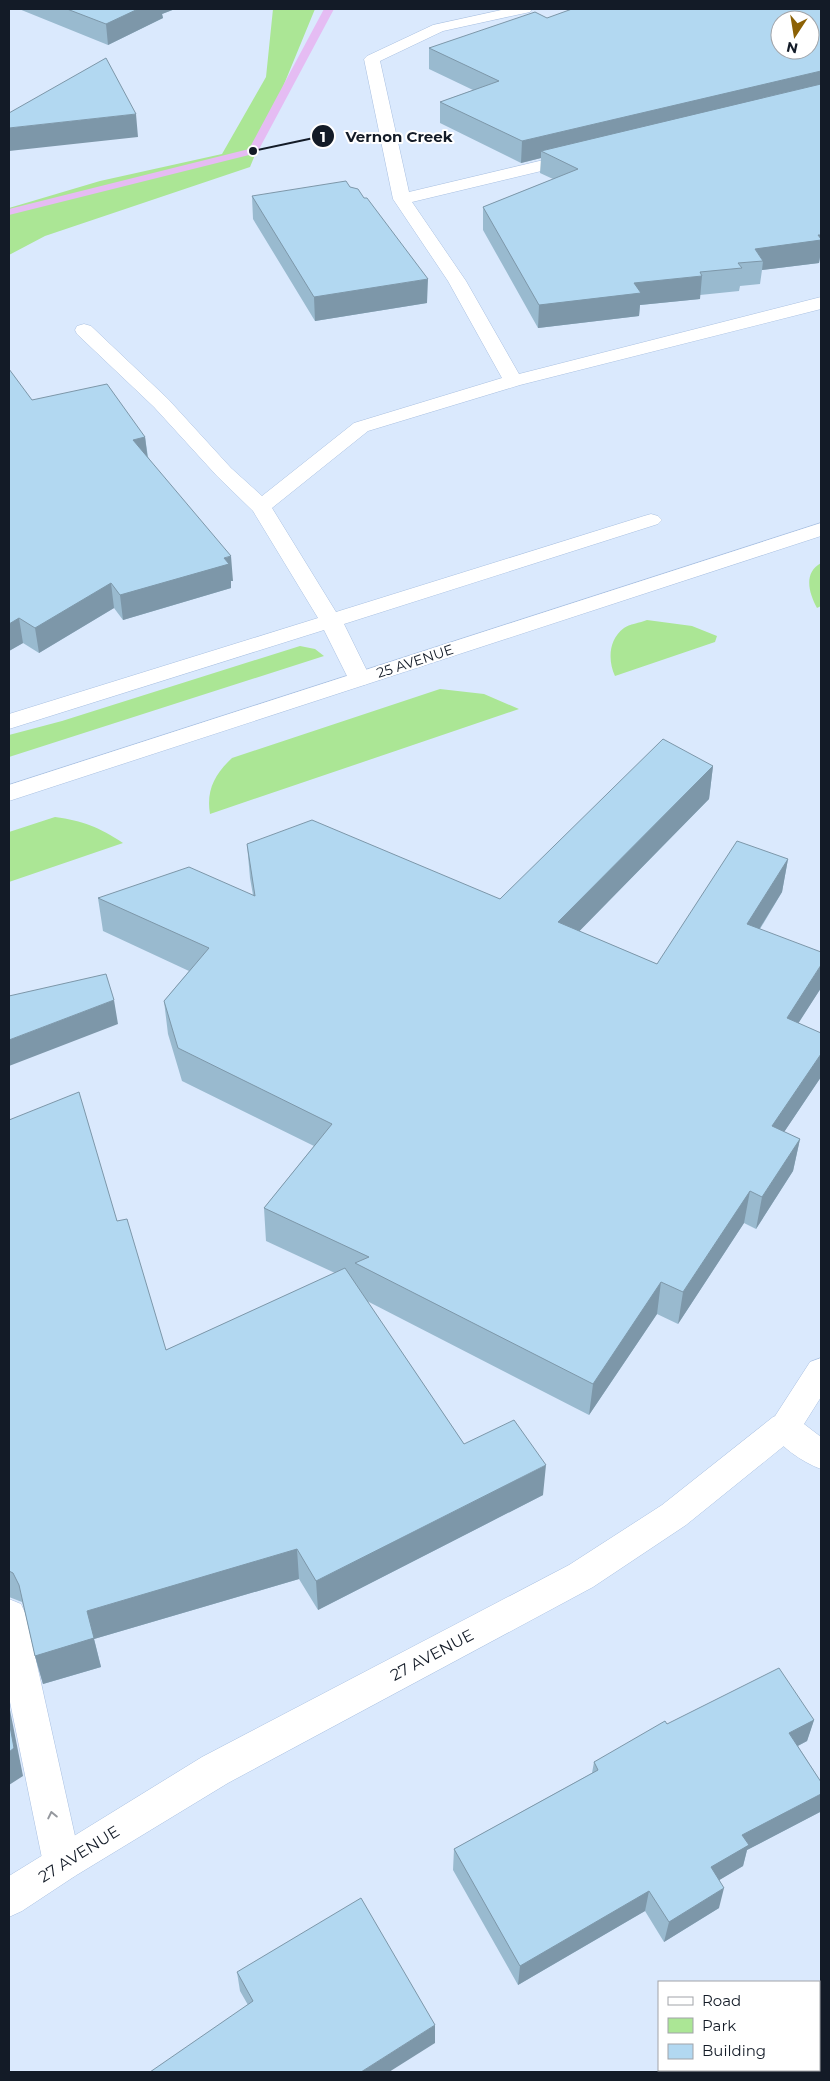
<svg xmlns="http://www.w3.org/2000/svg" width="830" height="2081" font-family="Montserrat,sans-serif">
  <style>
    .green { fill: #abe695 }
    .lines { fill: none; stroke-linecap: round; stroke-linejoin: round }
    .stream { fill: #e5bcf3; fill-rule: evenodd }
    .lane-casing { stroke: #a9c0e1; stroke-width: 1 }
    .street-casing { stroke: #a9c0e1; stroke-width: 1 }
    .secondary-casing { stroke: #a9c0e1; stroke-width: 1 }
    .lane { fill: #fff; fill-rule: evenodd }
    .street { fill: #fff; fill-rule: evenodd }
    .secondary { fill: #fff; fill-rule: evenodd }
    .wall { fill: #99bacf }
    .shaded-wall { fill: #7d97a9 }
    .building { fill: #b2d8f1; stroke: #7d97a9; fill-rule: evenodd }
    .oneway { stroke: #95989e }
    .labels { text-anchor: middle; dominant-baseline: central; stroke-width: 4; stroke-linejoin: round; paint-order: stroke }
    .street-label { font-size: 14px; fill: #131b27; stroke: #fff }
    .near-street-label { font-size: 16px; fill: #131b27; stroke: #fff }
    .leader { fill: none; stroke: #131b27; stroke-width: 2 }
    .callout-dot { fill: #131b27; stroke: #fff; stroke-width: 2 }
    .mark-label { font-size: 15px; text-anchor: middle; font-weight: bold; fill: #fff }
    .callout-label { font-size: 15px; text-anchor: middle; font-weight: bold; fill: #131b27; stroke: #fff; stroke-width: 4; stroke-linejoin: round; paint-order: stroke }
  </style>
  <rect width="100%" height="100%" fill="#dae9fd"/>
  <!-- green -->
  <path class="green" d="M273,9H315L250,167L45,236L9,255V208L100,181L222,154L266,77Z
    M821,563V606L817,608C809,593 803,573 821,563Z
    M647,620L692,626L717,636L715,642L615,676C608,661 608,640 624,628C629,624 640,623 647,620Z
    M300,646L315,649L324,656L9,757V735L62,721Z
    M440,689L484,694L519,709L210,814C206,790 215,774 232,758Z
    M55,817C83,821 99,827 123,843L9,882V832Z"/>
  <g class="lines">
    <!-- stream -->
    <path class="stream" d="M324,9H334L257,153L9,215V209L249,149Z"/>
    <!-- lane casing -->
    <g class="lane-casing">
      <path id="lane" d="M506,9H532L530,12L443,31L380,61L409,192L577,152L583,153L585,157L583,161L412,202L466,281L519,374L821,297V309L520,385L368,431L272,508L336,612L644,516L651,514L658,516L662,520L658,524L344,624L371,679L367,684L359,686L351,684L324,630L9,729V714L318,618L253,511L217,476L154,407L77,334L75,330L77,326L84,324L91,326L168,399L231,468L262,496L354,423L502,378L448,281L393,199L364,59L367,56L433,25Z
        M9,1599L21,1604L26,1615L81,1863L75,1876L62,1882L49,1876L43,1863L9,1697Z"/>
    </g>
    <!-- street casing -->
    <g class="street-casing">
      <path id="street" d="M784,1413L795,1417L800,1427L795,1437L686,1525L593,1587L228,1783L75,1876L22,1911L9,1917V1876L202,1757L569,1565L662,1505L773,1417Z"/>
    </g>
    <!-- secondary casing -->
    <g class="secondary-casing">
      <path id="secondary" d="M821,523V536L9,801V785Z
        M821,1358V1397L804,1424L821,1437V1469C802,1462 777,1445 768,1427L810,1362Z"/>
    </g>
    <!-- lane -->
    <use href="#lane" class="lane"/>
    <!-- street -->
    <use href="#street" class="street"/>
    <!-- secondary -->
    <use href="#secondary" class="secondary"/>
  </g>
  <!-- wall -->
  <path class="wall" d="M19,9H175L162,14L163,18L108,45Z
    M821,9V257H820L819,263L762,270L760,284L740,286L739,291L700,295V299L640,305L639,316L538,328L483,230V207L553,179L540,173L541,158L521,163L440,123V102L473,90L429,69V48L547,18Z
    M252,196L427,303L315,321L253,219Z
    M32,400L145,437L148,457L233,581H231V588L123,620L114,608L39,653L23,643L9,651Z
    M713,766L709,799L579,931L657,964L788,859L782,892L760,929L821,988L798,1023L821,1033V1077L784,1132L800,1139L793,1171L756,1229L744,1223L678,1324L657,1314L589,1415L367,1301L464,1444L543,1495L318,1610L299,1579L94,1639L101,1667L43,1684L35,1656L24,1608L22,1602L9,1597V1120L117,1221L166,1350L335,1273L266,1241L264,1208L314,1146L182,1081L168,1034L164,1001L189,971L103,931L98,898L253,895L250,878L247,844L500,899Z
    M814,1720L807,1741L798,1746L821,1782V1807L820,1812L747,1850L743,1866L719,1880V1908L664,1942L645,1911L518,1985L453,1870L454,1849L592,1773L594,1762L667,1724Z
    M237,1972L435,2043L248,2005L240,1991Z"/>
  <!-- shaded-wall -->
  <path class="shaded-wall" d="M138,9H175L162,14L163,18L108,45L106,24Z
    M821,71V92L541,151V158L521,163L522,141Z
    M136,114L138,137L9,151V128Z
    M818,235H821V257H820L819,263L762,270L763,261L755,249Z
    M702,276L700,299L640,305L639,316L538,328L539,305L634,283Z
    M428,279L427,303L315,321L314,297Z
    M145,437L148,461L133,440Z
    M231,556L233,581H231V588L123,620L120,595Z
    M111,583L114,608L39,653L35,628Z
    M19,618L23,643L9,651V624Z
    M713,766L709,799L556,955L558,922Z
    M788,859L782,892L742,957L747,924Z
    M821,965V988L780,1052L787,1018Z
    M114,1000L118,1024L9,1066V1040Z
    M821,1054V1077L766,1159L772,1126Z
    M800,1139L793,1171L756,1229L762,1197Z
    M750,1191L744,1223L678,1324L683,1292Z
    M661,1282L657,1314L589,1415L593,1384Z
    M546,1465L543,1495L318,1610L316,1581Z
    M297,1549L299,1579L94,1639L101,1667L43,1684L35,1656L87,1611Z
    M9,1705L23,1776L9,1785Z
    M814,1720L807,1741L782,1754L789,1733Z
    M821,1794V1807L820,1812L747,1850L743,1866L706,1888L711,1867L742,1835Z
    M724,1888L719,1908L664,1942L669,1922Z
    M649,1891L645,1911L518,1985L520,1966Z
    M435,2025V2043L389,2072H361Z"/>
  <!-- building -->
  <path class="building" d="M67,9H138L106,24Z
    M572,9H821V71L522,141L440,102L499,81L429,48L535,12L547,18ZM780,20H810V50H780Z
    M106,58L136,114L9,128V113Z
    M821,84V235H818L821,239V240L755,249L763,261L738,263L742,268L700,272L702,276L634,283L641,293L539,305L483,207L578,169L541,151Z
    M346,181L350,187L358,189L364,198H367L428,279L314,297L252,196Z
    M9,369L32,400L107,384L145,437L133,440L231,556L224,558L229,564L120,595L111,583L35,628L19,618L9,624Z
    M663,739L713,766L558,922L657,964L737,841L788,859L747,924L821,952V965L787,1018L821,1033V1054L772,1126L800,1139L762,1197L750,1191L683,1292L661,1282L593,1384L355,1263L369,1257L264,1208L332,1124L178,1048L164,1001L209,948L98,898L189,867L255,896L247,844L312,820L500,899Z
    M106,974L114,1000L9,1040V996Z
    M79,1092L117,1221L127,1219L166,1350L345,1268L464,1444L514,1420L546,1465L316,1581L297,1549L87,1611L94,1638L35,1656L19,1585L13,1573L9,1571V1120Z
    M779,1668L814,1720L789,1733L821,1782V1794L742,1835L749,1845L711,1867L724,1888L669,1922L649,1891L520,1966L454,1849L598,1770L594,1762L665,1721L667,1724Z
    M9,1721L14,1748L9,1752Z
    M361,1898L435,2025L361,2072H150L253,2001L237,1972Z"/>
  <!-- one-way arrows -->
  <defs><path id="oneway-chevron" d="M-2-3.5L2.5 0L-2 3.5" fill="none" stroke-width="1.6" stroke-linecap="round" stroke-linejoin="round" transform="scale(1.25)"/></defs>
  <use class="oneway" href="#oneway-chevron" transform="translate(52 1815) rotate(-102)"/>
  <g class="labels">
    <!-- street labels -->
    <g class="street-label">
      <text transform="translate(415 661) rotate(-18)">25 AVENUE</text>
    </g>
    <!-- near-street labels -->
    <g class="near-street-label">
      <text transform="translate(432 1655) rotate(-28)">27 AVENUE</text>
      <text transform="translate(79 1854) rotate(-32)">27 AVENUE</text>
    </g>
  </g>
  <!-- callouts -->
  <path class="leader" d="M253 151L323 136"/>
  <g class="callout-dot">
    <circle cx="253" cy="151" r="5"/>
    <circle cx="323" cy="136" r="12"/>
  </g>
  <g class="mark-label">
    <text x="323" y="142">1</text>
  </g>
  <g class="callout-label">
    <text x="399" y="142">Vernon Creek</text>
  </g>
  <!-- border -->
  <rect width="830" height="2081" fill="none" stroke="#131b27" stroke-width="20"/>
  <!-- legend -->
  <rect x="658" y="1981" width="162" height="90" fill="#ffffff" stroke="#a1a4a9"/>
  <rect x="668" y="1997" width="25" height="8" fill="#ffffff" stroke="#a1a4a9"/>
  <text x="702" y="2006" font-size="15" fill="#131b27">Road</text>
  <rect x="668" y="2018" width="25" height="15" fill="#abe695" stroke="#a1a4a9"/>
  <text x="702" y="2031" font-size="15" fill="#131b27">Park</text>
  <rect x="668" y="2044" width="25" height="15" fill="#b2d8f1" stroke="#a1a4a9"/>
  <text x="702" y="2056" font-size="15" fill="#131b27">Building</text>
  <!-- north arrow -->
  <g transform="translate(795 35) rotate(192)"><circle r="24" fill="#ffffff" stroke="#a1a4a9"/>
  <path d="M0-4L9 19L0 12L-9 19Z" fill="#8c6105"/>
  <text y="-8" font-size="14" font-weight="bold" text-anchor="middle" fill="#131b27">N</text>
  </g>
</svg>
